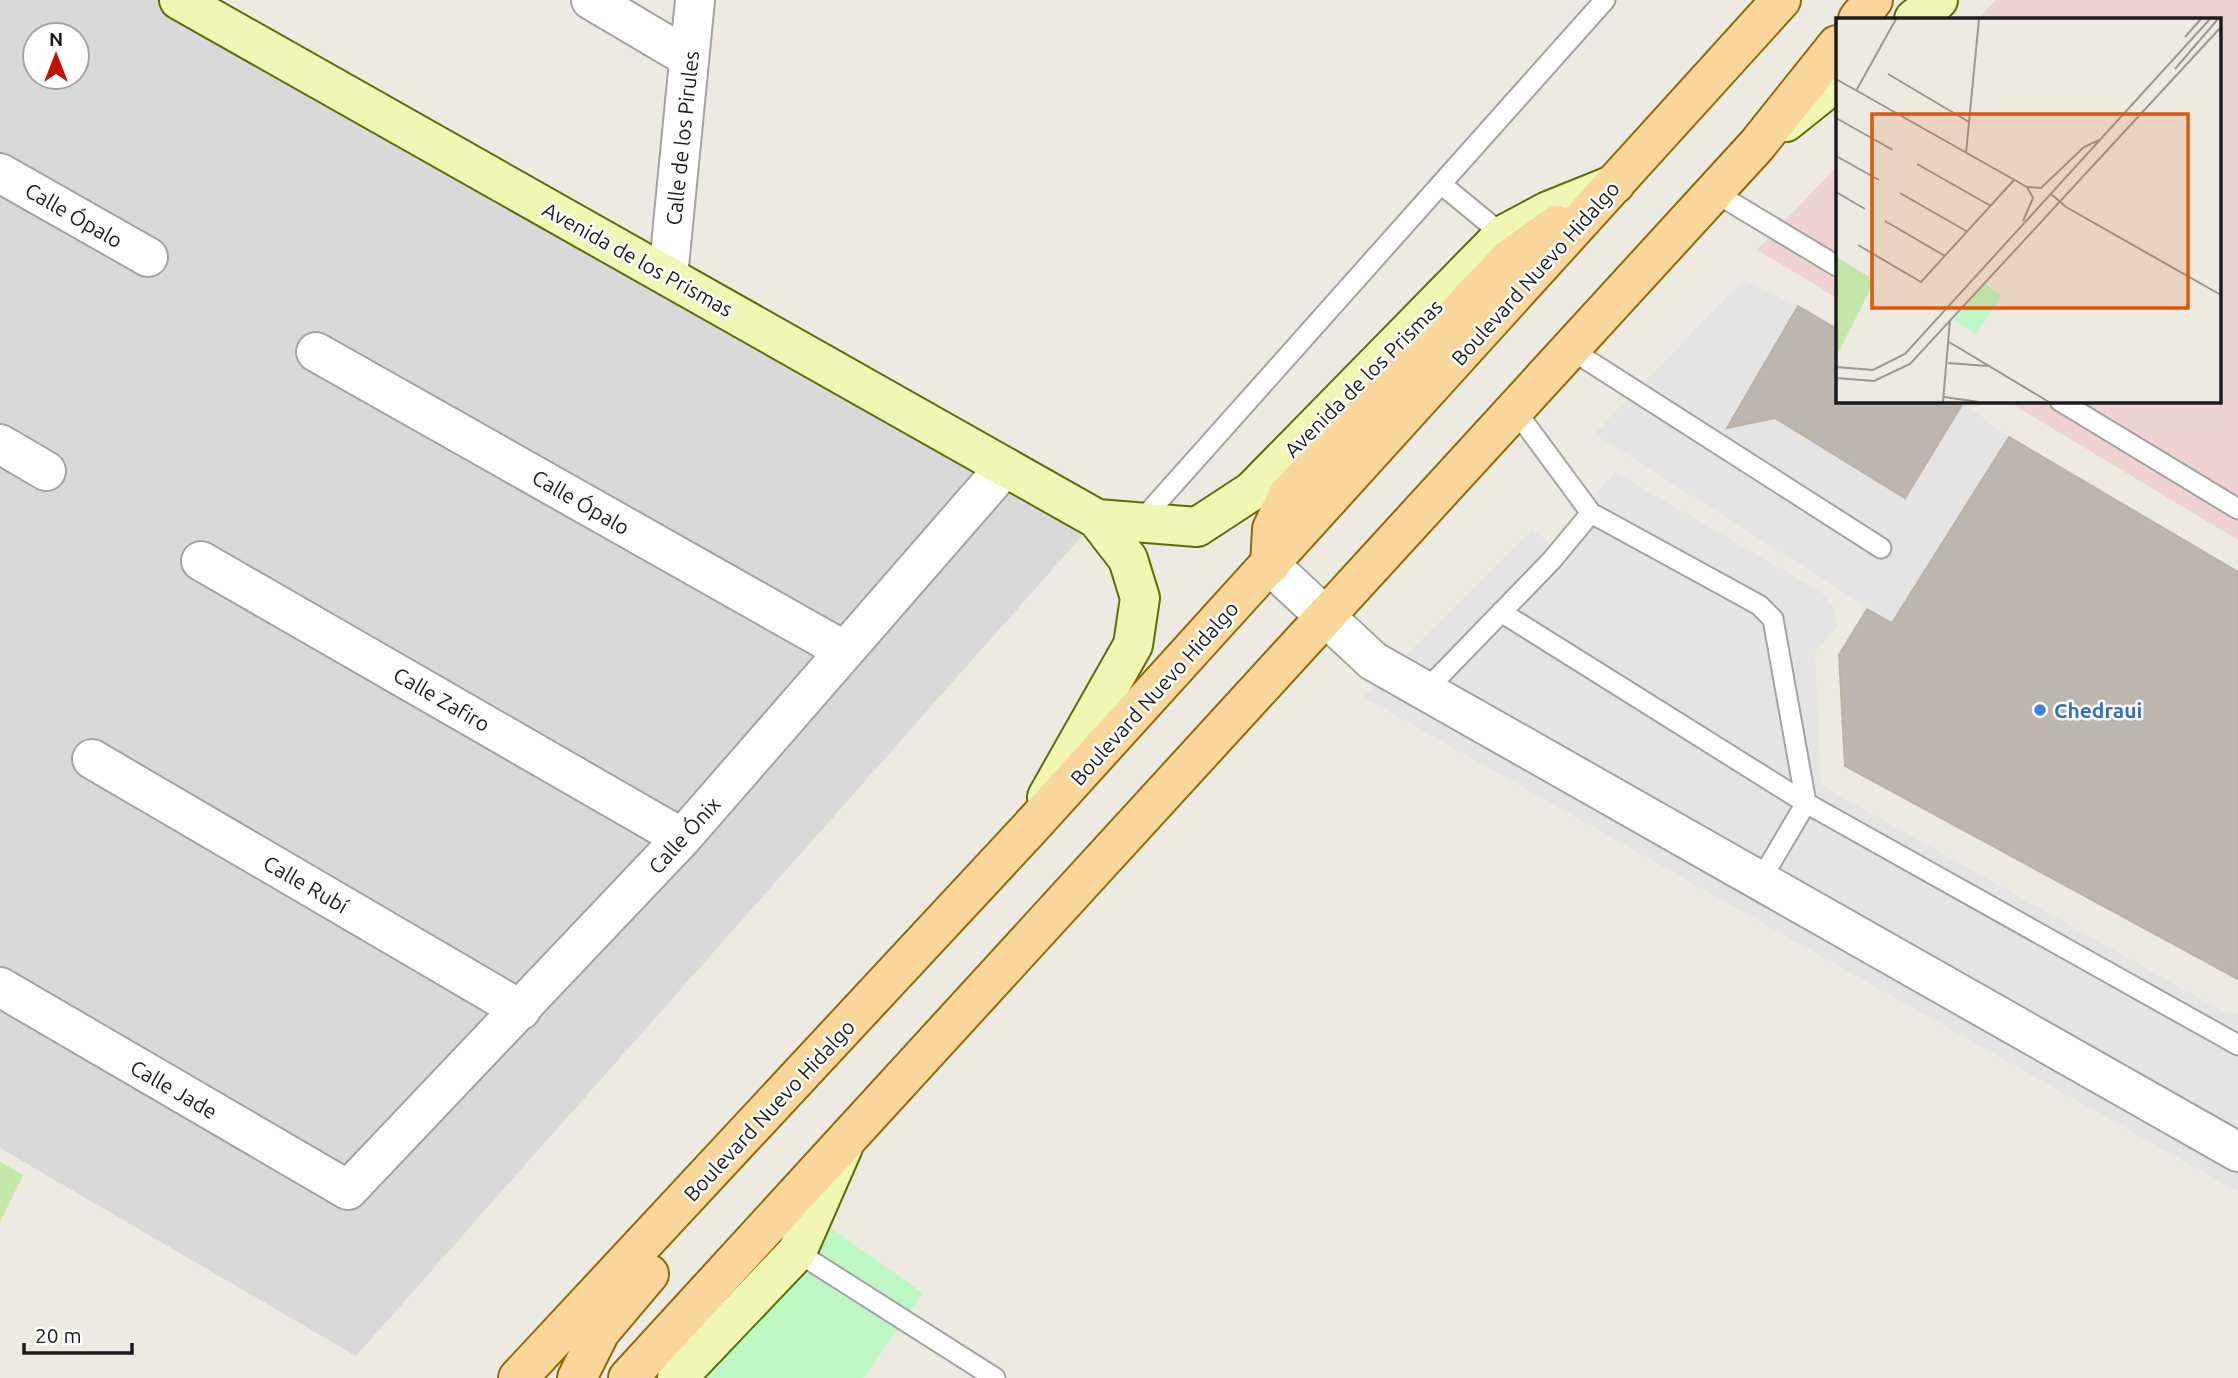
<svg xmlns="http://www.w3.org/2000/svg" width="2238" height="1378" font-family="Ubuntu,sans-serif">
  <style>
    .residential { fill: #dad9d9; fill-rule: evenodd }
    .commercial { fill: #eed3d0 }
    .grass { fill: #c3e7a8 }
    .park { fill: #bef7c6 }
    .parking { fill: #e4e4e4 }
    .building { fill: #bdb6ae; stroke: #beb1a4; stroke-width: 2 }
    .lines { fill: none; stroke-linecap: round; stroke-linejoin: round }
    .lane-casing { stroke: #a3a3a3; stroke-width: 23 }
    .street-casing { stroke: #a3a3a3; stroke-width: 42 }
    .secondary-casing { stroke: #5d6e08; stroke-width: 42 }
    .primary-casing { stroke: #8f6a04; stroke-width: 42 }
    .lane { stroke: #fff; stroke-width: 19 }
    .street { stroke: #fff; stroke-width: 38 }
    .secondary { stroke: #f0f7b5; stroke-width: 38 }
    .primary { stroke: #f9d69b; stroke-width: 38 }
    .shop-dot { fill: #3f7fe0; stroke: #fff; stroke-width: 2.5 }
    .labels { text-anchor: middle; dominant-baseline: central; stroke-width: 5; stroke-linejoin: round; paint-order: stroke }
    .street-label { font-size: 21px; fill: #1c1c1c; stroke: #fff }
    .shop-label { font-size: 21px; font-weight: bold; fill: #366cbe; stroke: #fff; text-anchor: start }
    .inset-road { fill: none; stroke: #999892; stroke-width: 2 }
    .view { fill: #de560d; fill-opacity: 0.15; stroke: #de560d; stroke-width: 3.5 }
    .inset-edge { fill: none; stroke: #1c1c1c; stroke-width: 3.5 }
  </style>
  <rect width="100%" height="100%" fill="#edeae1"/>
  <!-- residential -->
  <path class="residential" d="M0,0H160L1097,519L356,1356L0,1148ZM35,35H77V77H35Z"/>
  <!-- commercial -->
  <path class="commercial" d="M1996,0H2238V540L2007,401H2219V19H1978Z
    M1837,166V298L1757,250Z"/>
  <!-- grass -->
  <path class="grass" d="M0,1162L23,1175L0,1222Z"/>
  <!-- park -->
  <path class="park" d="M791,1200L923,1293L863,1378H647Z"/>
  <!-- parking -->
  <path class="parking" d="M1744,279L1798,306L1727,427L1775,418L1905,498L1963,403L2009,437L1892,623L1594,434Z
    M1615,472L1821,592L1835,609L1837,627L1815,652L1821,785L2224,1012L2238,1014V1192L1363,697L1533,529L1551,545Z"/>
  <!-- building -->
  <path class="building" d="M1798,306L1837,329V401H1958L1963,403L1905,498L1775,418L1727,428Z
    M2009,437L2238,572V979L1845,766L1839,655L1867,609L1892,623Z"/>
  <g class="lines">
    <!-- lane casing -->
    <g class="lane-casing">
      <path id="lane" d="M1441,184L1605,0
        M1714,192L1837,266
        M1570,349L1881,548
        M2060,401L2238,509
        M1515,410L1591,513L1759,605L1773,619L1806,803
        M1139,523L1441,184L1503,235
        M1501,612L1806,803
        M1425,691L1552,560L1591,513
        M1760,881L1806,803L2238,1045
        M797,1252L995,1378"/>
    </g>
    <!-- street casing -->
    <g class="street-casing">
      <path id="street" d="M591,0L689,58
        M0,173L148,257
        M668,276L695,0
        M316,352L845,651
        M0,444L46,471
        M201,561L682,838
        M1270,565L1373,661L2238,1152
        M92,759L521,1010
        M0,987L348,1190L682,838L1005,467"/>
    </g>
    <!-- secondary casing -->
    <g class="secondary-casing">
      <path id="secondary" d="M179,0L1097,519L1128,559L1140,598L1133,645L1047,797
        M1914,19L1938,0
        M1786,122L1837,81
        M1097,519L1197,527L1252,491L1503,235L1548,211L1615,184
        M677,1378L797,1252L843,1147"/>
    </g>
    <!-- primary casing -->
    <g class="primary-casing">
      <path id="primary" d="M1858,19L1873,0
        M1270,565L1272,529L1288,495L1509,259L1557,225
        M518,1378L1029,829L1781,0
        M577,1378L600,1332L649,1274
        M628,1378L1757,145L1837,45"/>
    </g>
    <!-- lane -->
    <use href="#lane" class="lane"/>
    <!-- street -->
    <use href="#street" class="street"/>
    <!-- secondary -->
    <use href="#secondary" class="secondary"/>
    <!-- primary -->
    <use href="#primary" class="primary"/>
  </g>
  <!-- markers -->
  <circle class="shop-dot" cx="2040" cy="710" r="7"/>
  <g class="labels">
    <!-- street labels -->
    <g class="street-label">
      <text transform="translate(682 138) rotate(-84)">Calle de los Pirules</text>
      <text transform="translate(74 215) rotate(30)">Calle Ópalo</text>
      <text transform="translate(638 259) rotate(29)">Avenida de los Prismas</text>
      <text transform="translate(1535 273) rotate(-48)">Boulevard Nuevo Hidalgo</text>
      <text transform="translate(1363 378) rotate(-45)">Avenida de los Prismas</text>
      <text transform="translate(581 502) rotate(30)">Calle Ópalo</text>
      <text transform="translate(1154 693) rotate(-48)">Boulevard Nuevo Hidalgo</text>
      <text transform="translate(442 699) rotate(30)">Calle Zafiro</text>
      <text transform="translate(684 835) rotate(-48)">Calle Ónix</text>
      <text transform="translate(306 884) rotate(30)">Calle Rubí</text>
      <text transform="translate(174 1089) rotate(30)">Calle Jade</text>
      <text transform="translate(769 1110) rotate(-47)">Boulevard Nuevo Hidalgo</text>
    </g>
    <!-- shop labels -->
    <g class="shop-label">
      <text x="2054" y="710">Chedraui</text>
    </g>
  </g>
  <!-- overview -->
  <g transform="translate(1836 18)">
    <rect width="385" height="385" fill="#edeae1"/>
    <path d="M0,239L39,262L0,339Z" fill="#c3e7a8"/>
    <path d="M148,265L166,278L140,316L118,302Z" fill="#bef7c6"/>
    <path class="inset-road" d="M349,19L365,1M339,51L382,1M52,56L133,104M0,61L191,169L205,170L248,129L263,122M20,73L60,1M0,100L57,132M130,135L143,1M0,138L43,162M81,146L155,188M0,174L29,191M64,175L132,214M215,176L230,189L385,277M49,203L109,238M187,203L197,180L191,169M22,227L85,264L178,162M113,324L213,384M112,345L152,348M0,349L37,352L69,336L374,1M0,360L38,363L74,346L385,9M108,379L143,384M107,384L114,302"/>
    <path class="view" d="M36,96H352V290H36Z"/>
    <rect width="385" height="385" class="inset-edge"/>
  </g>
  <!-- north arrow -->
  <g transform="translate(56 56)"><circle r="33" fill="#ffffff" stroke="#a4a4a4" stroke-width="2"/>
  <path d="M0-5L12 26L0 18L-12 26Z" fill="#c21106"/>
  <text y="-10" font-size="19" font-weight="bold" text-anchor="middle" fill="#1c1c1c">N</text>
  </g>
  <!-- scale -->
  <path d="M24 1343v10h108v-10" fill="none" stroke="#1c1c1c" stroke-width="3.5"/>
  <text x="35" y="1343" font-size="21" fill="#1c1c1c" stroke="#ffffff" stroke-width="5" paint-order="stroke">20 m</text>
</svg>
